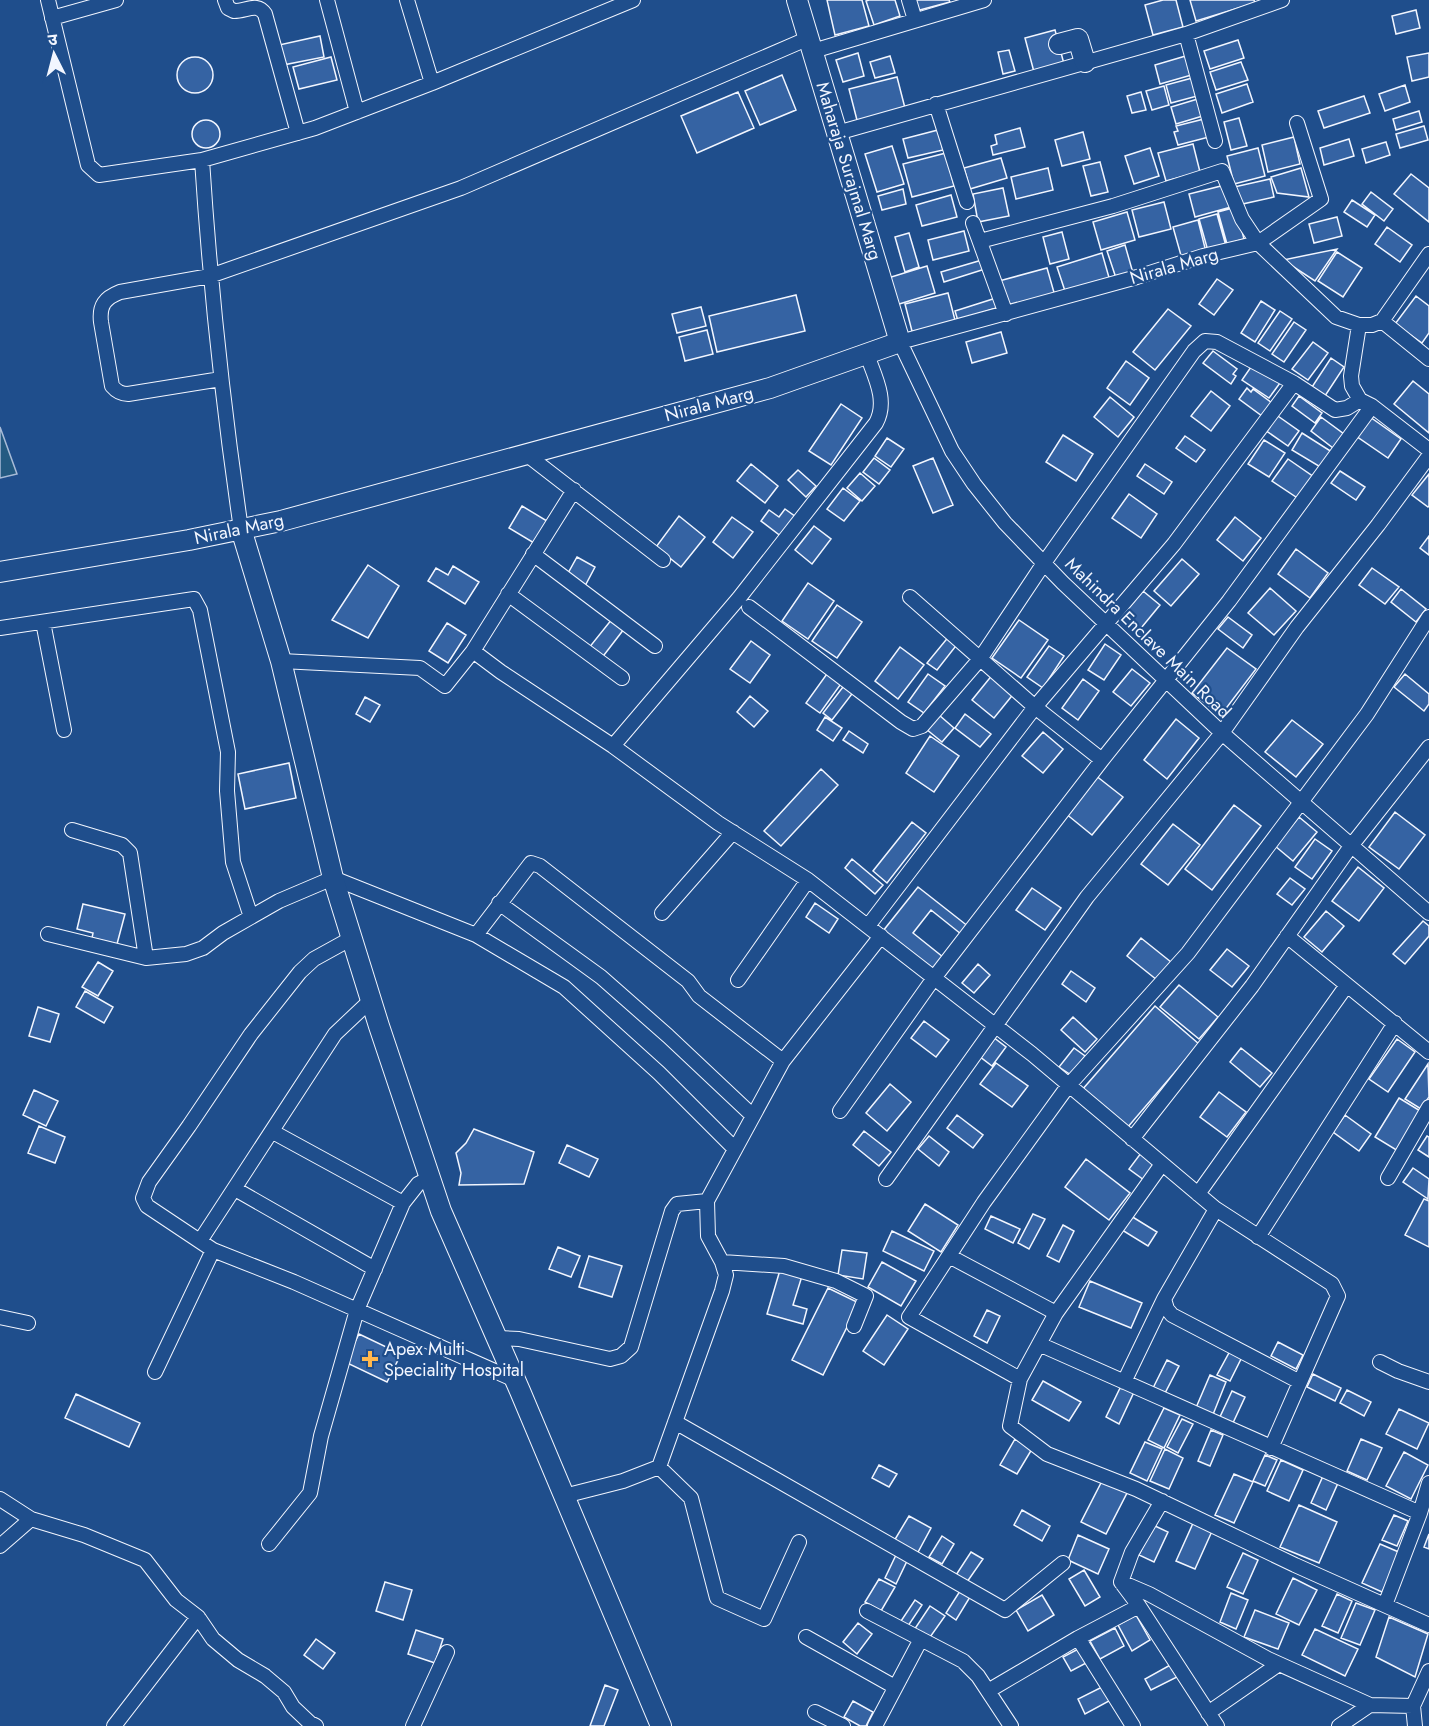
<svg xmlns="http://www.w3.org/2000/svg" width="1429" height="1726" font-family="Jost,'Noto Sans Devanagari',sans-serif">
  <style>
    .green { fill: #245a82; stroke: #a8bbd7; stroke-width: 1.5 }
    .building { fill: #3563a3; stroke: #f2f6ff; stroke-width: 1.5; fill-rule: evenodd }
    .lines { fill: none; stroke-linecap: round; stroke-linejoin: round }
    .street-casing { stroke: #f2f6ff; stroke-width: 16 }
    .secondary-casing { stroke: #f2f6ff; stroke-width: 22 }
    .street { stroke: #1f4e8c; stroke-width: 14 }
    .secondary { stroke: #1f4e8c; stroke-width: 20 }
    .poi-dot { fill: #ffb74d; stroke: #1f4e8c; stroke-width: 2 }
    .labels { text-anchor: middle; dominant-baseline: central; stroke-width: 4.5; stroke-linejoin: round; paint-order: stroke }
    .street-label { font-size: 18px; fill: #f2f6ff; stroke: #1f4e8c }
    .poi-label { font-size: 18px; fill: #f2f6ff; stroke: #1f4e8c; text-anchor: start }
  </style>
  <rect width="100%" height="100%" fill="#1f4e8c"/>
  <!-- green -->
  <path class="green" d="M0,427L17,474L0,478Z"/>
  <!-- building -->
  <path class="building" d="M827,0H862L869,26L835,35Z
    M869,0H895L900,16L874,25L866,1Z
    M913,0H949L950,2L916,11Z
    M1163,0H1176L1183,27L1153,35L1145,5Z
    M1190,0H1254L1255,3L1196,21Z
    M1416,10L1420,28L1396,34L1392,16Z
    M1055,30L1064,64L1034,72L1025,38Z
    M320,36L324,57L283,65L279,45Z
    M1238,40L1244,58L1210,69L1204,51Z
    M1009,50L1015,71L1003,74L998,52Z
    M858,53L864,76L843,82L836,60Z
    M1429,53V77L1412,81L1407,57Z
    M1189,55L1195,74L1160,84L1155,65Z
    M890,56L895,73L875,78L870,62Z
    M177 75a18 18 0 1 1 36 0a18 18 0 1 1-36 0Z
    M331,57L337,80L299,89L293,67Z
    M1241,62L1248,80L1216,90L1210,72Z
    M782,75L796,110L760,125L745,91Z
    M897,77L906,112L858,124L849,89Z
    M1196,77L1201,95L1171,103L1166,85Z
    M1247,84L1253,102L1222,113L1216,94Z
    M1405,85L1410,102L1385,111L1379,94Z
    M1164,86L1169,105L1152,110L1146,91Z
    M738,92L754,128L697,153L681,116Z
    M1141,92L1146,110L1132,113L1127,96Z
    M1364,96L1370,113L1324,128L1318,111Z
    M1201,98L1206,115L1176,124L1171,107Z
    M1419,111L1422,122L1396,130L1393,119Z
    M1239,118L1247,146L1231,150L1224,122Z
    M1204,119L1209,137L1178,145L1174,132L1178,131L1176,126Z
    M192 134a14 14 0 1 1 28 0a14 14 0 1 1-28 0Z
    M1424,126L1428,140L1400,148L1396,134Z
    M1020,128L1025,147L993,155L991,146L997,144L995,135Z
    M938,130L943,150L908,158L903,139Z
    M1083,132L1090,159L1062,166L1055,140Z
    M1294,137L1300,164L1268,172L1262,145Z
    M1349,139L1354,156L1324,165L1320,148Z
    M1386,142L1390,155L1366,163L1362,149Z
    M1193,144L1200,172L1166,181L1158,153Z
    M892,146L904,184L877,192L865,154Z
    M1150,148L1159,176L1134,184L1125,156Z
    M1258,148L1265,176L1234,184L1227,156Z
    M946,153L954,186L912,197L903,164Z
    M1001,158L1007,178L970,189L964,168Z
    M1100,162L1108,192L1091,196L1083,166Z
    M1048,168L1053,190L1016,199L1011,177Z
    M1301,168L1309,197L1277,193L1271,177Z
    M1411,174L1429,188V222L1394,194Z
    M1270,179L1274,197L1238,205L1234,187Z
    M1225,185L1231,207L1195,217L1189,194Z
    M1003,188L1009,216L978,222L973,194Z
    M903,189L906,204L882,210L878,196Z
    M1371,192L1393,209L1384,221L1362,204Z
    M951,195L957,217L922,226L916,205Z
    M1352,200L1375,215L1367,227L1344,212Z
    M1164,202L1171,229L1139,237L1132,210Z
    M1236,207L1244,239L1227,244L1218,212Z
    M1127,212L1135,240L1101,250L1093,222Z
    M1217,214L1226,246L1208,251L1199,219Z
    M1337,217L1342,236L1314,243L1309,224Z
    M1198,220L1206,252L1182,259L1173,227Z
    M1387,227L1412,245L1400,262L1375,244Z
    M964,231L969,251L933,260L928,240Z
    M1062,232L1069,259L1050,264L1043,237Z
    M909,233L919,267L905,272L895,237Z
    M1125,245L1133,273L1116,278L1107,251Z
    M1337,249L1315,281L1283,260Z
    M1337,252L1362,268L1343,297L1318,281Z
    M1102,253L1110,281L1066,294L1057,267Z
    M982,260L985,269L944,282L941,272Z
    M927,266L935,293L896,305L888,278Z
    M1047,268L1055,296L1007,309L999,281Z
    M1217,279L1233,290L1214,315L1199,304Z
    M948,293L956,324L913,335L905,304Z
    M796,295L805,331L717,352L709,316Z
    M1416,296L1429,306V333L1422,343L1395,324Z
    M996,298L999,307L958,321L955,311Z
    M1261,301L1275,310L1255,342L1241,333Z
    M701,307L706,326L677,333L672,314Z
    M1168,309L1191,326L1155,370L1133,352Z
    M1280,311L1292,319L1270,351L1258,343Z
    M1294,322L1306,330L1284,362L1272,354Z
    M707,330L713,354L685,361L679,337Z
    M1001,332L1007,353L972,363L966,342Z
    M1313,342L1328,353L1308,380L1292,369Z
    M1213,351L1237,369L1233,374L1236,376L1231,384L1203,363Z
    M1331,358L1344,367L1323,399L1310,390Z
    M1126,361L1149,378L1130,405L1107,388Z
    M1253,364L1280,383L1269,398L1242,380Z
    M1413,381L1429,394V433L1394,404Z
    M1247,388L1251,392L1253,389L1272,403L1262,416L1239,399Z
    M1211,391L1230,406L1211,431L1191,416Z
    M1299,396L1322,413L1315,423L1292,406Z
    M1110,397L1134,417L1118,437L1094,417Z
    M841,404L862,418L831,465L809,451Z
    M1275,414L1299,431L1288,446L1265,430Z
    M1321,417L1348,437L1337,451L1311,431Z
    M1370,417L1401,439L1388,458L1356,436Z
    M1302,433L1332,452L1322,468L1292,450Z
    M1063,435L1093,454L1076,481L1046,462Z
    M1185,436L1205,450L1196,462L1176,448Z
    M887,438L904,449L891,467L875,456Z
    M1264,440L1285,453L1269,477L1248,464Z
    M874,458L890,470L879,484L863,472Z
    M933,458L953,505L933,513L913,466Z
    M1288,459L1314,477L1299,499L1272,481Z
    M751,464L778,486L765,503L737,481Z
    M1145,464L1172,482L1164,494L1137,476Z
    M798,470L816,486L806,497L788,480Z
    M1340,471L1365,487L1356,500L1331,483Z
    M860,473L875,486L862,501L847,488Z
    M1429,474V506L1428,507L1412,495Z
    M843,488L860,501L844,521L827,509Z
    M1129,494L1157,514L1141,538L1112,518Z
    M522,506L547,521L534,543L509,528Z
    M785,509L796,517L782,537L761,521L769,510L779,517Z
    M679,516L705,537L681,567L656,547Z
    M732,517L753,532L733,558L713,542Z
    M1235,517L1261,538L1243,561L1217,540Z
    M814,526L831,539L812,564L795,550Z
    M1429,536V555L1420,548Z
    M1296,549L1328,573L1310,598L1278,574Z
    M577,557L595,567L585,586L567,575Z
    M1182,559L1199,574L1171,606L1154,591Z
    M368,565L399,586L368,638L332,620Z
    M453,566L479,582L465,604L428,581L436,568L448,575Z
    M1372,568L1399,587L1385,604L1359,585Z
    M808,583L834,601L808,639L782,621Z
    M1270,588L1296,611L1274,635L1248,613Z
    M1401,589L1426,609L1416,622L1391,602Z
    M1143,591L1160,605L1137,633L1120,618Z
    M837,605L862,622L837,658L812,641Z
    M1228,617L1252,635L1243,648L1218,629Z
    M612,619L624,629L601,659L588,649Z
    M1019,620L1048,640L1021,678L992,658Z
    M447,623L466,635L448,663L429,651Z
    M950,635L959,642L937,670L927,663Z
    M751,641L770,655L750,683L730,669Z
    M1105,644L1121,655L1104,680L1088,670Z
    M1049,646L1064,656L1043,688L1027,677Z
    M900,647L924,665L898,699L875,681Z
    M1227,648L1256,669L1221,715L1192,693Z
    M1132,669L1150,683L1131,706L1113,692Z
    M829,671L843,681L820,713L806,703Z
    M928,674L945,686L924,713L908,702Z
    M993,674L1015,692L994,718L972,700Z
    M1405,674L1429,694V704L1424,711L1394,687Z
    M1083,679L1099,691L1078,720L1062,708Z
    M846,683L855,690L832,720L823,713Z
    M750,696L768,711L754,727L737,712Z
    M365,697L380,705L370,722L356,714Z
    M965,714L991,734L980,747L955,728Z
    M939,715L954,728L942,742L926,729Z
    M825,717L842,728L833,741L817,730Z
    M1176,719L1199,738L1167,779L1144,760Z
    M1292,720L1323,744L1296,777L1265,752Z
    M849,731L868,744L863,753L843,740Z
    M1043,732L1063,749L1043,773L1022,756Z
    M930,736L959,756L934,792L906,773Z
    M289,763L296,798L245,809L238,774Z
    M821,769L838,785L781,846L764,831Z
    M1095,775L1123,797L1092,835L1065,813Z
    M1234,805L1261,826L1212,890L1185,869Z
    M1395,812L1425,835L1399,869L1369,847Z
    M1299,817L1317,832L1293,861L1275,846Z
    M912,822L926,833L887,883L873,871Z
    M1173,824L1200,845L1168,885L1141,864Z
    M1315,839L1332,851L1312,879L1295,867Z
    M852,859L883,885L875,894L845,868Z
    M1358,867L1384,888L1359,921L1332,901Z
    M1290,878L1305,889L1292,905L1277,894Z
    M918,887L969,927L934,971L883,931ZM931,910L961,934L943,957L913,933Z
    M1032,888L1061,908L1045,930L1016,910Z
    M815,903L838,919L829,933L806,917Z
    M83,904L125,914L117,944L92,938L93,933L77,929Z
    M1326,911L1344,926L1322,952L1304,937Z
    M1423,921L1429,926V936L1405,964L1393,954Z
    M1141,938L1171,962L1157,980L1127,956Z
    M1227,949L1249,966L1232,987L1210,970Z
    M98,962L113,971L98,996L82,987Z
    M978,964L990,975L974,993L962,983Z
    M1071,971L1095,988L1086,1002L1062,984Z
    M1179,985L1218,1017L1199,1039L1160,1007Z
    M85,991L113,1007L104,1023L76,1007Z
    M1155,1006L1199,1044L1127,1128L1082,1090Z
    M38,1007L59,1014L50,1042L29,1036Z
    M1073,1017L1097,1039L1085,1052L1061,1030Z
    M924,1021L949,1040L936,1057L911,1038Z
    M993,1037L1006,1047L992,1066L979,1056Z
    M1397,1039L1415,1052L1388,1092L1369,1079Z
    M1074,1048L1085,1056L1071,1075L1059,1067Z
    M1241,1048L1272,1073L1260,1087L1230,1062Z
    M996,1063L1028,1086L1012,1107L980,1084Z
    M1428,1064L1429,1097L1421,1109L1405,1099Z
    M890,1084L911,1102L887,1131L866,1113Z
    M34,1090L58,1101L46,1126L23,1115Z
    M1219,1092L1246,1112L1227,1137L1200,1117Z
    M1399,1098L1422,1112L1398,1151L1375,1137Z
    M957,1115L983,1135L973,1148L947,1128Z
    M1345,1115L1371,1134L1359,1151L1333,1132Z
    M39,1126L65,1137L55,1163L28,1153Z
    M474,1129L534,1152L524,1184L459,1185L461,1173L456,1153L466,1143Z
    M864,1131L891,1152L879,1166L853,1145Z
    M929,1136L949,1152L939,1166L918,1149Z
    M1427,1136L1429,1137V1157L1418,1150Z
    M567,1145L598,1159L589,1177L559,1163Z
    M1141,1153L1155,1165L1144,1180L1129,1169Z
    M1086,1159L1130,1193L1109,1220L1065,1187Z
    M1413,1168L1429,1179L1428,1199L1403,1182Z
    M1424,1199L1429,1201V1247L1405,1235Z
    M925,1204L958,1225L941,1252L908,1231Z
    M1033,1214L1045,1219L1029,1249L1018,1243Z
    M991,1216L1020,1229L1013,1243L985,1229Z
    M1131,1216L1157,1232L1148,1246L1122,1230Z
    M1063,1225L1074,1231L1059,1262L1047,1256Z
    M892,1231L934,1251L924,1271L883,1251Z
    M558,1247L580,1256L571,1277L549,1269Z
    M842,1250L867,1253L863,1279L838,1275Z
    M589,1256L622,1266L612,1297L579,1287Z
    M882,1262L916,1281L901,1306L868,1287Z
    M780,1270L802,1276L793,1305L807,1309L803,1324L767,1314Z
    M1090,1281L1142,1303L1131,1328L1079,1307Z
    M828,1288L859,1303L823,1375L792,1360Z
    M987,1310L1000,1316L987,1343L974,1336Z
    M887,1315L908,1329L884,1365L863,1351Z
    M359,1334L401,1354L387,1382L345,1362Z
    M1278,1342L1303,1355L1296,1369L1271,1356Z
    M1230,1351L1242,1357L1230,1381L1217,1375Z
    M1167,1360L1179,1366L1164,1395L1152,1390Z
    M1313,1374L1341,1388L1335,1401L1307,1387Z
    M1210,1375L1226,1382L1212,1417L1195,1410Z
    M1043,1381L1081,1402L1069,1421L1032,1400Z
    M1121,1386L1134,1392L1119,1424L1106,1417Z
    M1347,1390L1371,1402L1364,1416L1340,1403Z
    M1232,1391L1245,1397L1232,1425L1219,1419Z
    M76,1394L140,1423L129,1447L65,1418Z
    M1164,1408L1180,1415L1164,1448L1148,1440Z
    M1399,1409L1429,1423L1417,1449L1386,1434Z
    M1182,1419L1193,1424L1178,1453L1167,1447Z
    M1211,1430L1223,1435L1210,1466L1198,1461Z
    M1015,1439L1032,1449L1017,1474L1000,1465Z
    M1361,1439L1382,1448L1367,1480L1347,1471Z
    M1145,1442L1162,1449L1147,1481L1130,1473Z
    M1165,1449L1183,1458L1169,1489L1150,1481Z
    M1404,1452L1428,1465L1411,1499L1386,1486Z
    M1265,1455L1277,1460L1265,1486L1253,1481Z
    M1281,1460L1303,1470L1289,1501L1267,1491Z
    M879,1465L897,1474L889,1487L872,1478Z
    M1234,1474L1253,1482L1234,1523L1215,1515Z
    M1323,1476L1338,1483L1326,1510L1311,1503Z
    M1103,1479L1128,1491L1106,1534L1081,1522Z
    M1299,1505L1337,1522L1319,1563L1280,1547Z
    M1022,1510L1050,1526L1042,1541L1014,1525Z
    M1394,1515L1408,1521L1397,1546L1382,1540Z
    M909,1516L931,1528L917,1554L894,1541Z
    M1194,1521L1213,1529L1195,1569L1176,1561Z
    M1153,1525L1168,1532L1154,1562L1139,1555Z
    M1429,1534V1549L1424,1547Z
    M1078,1535L1109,1549L1098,1574L1068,1560Z
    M942,1536L954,1544L942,1564L929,1557Z
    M1380,1544L1401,1553L1382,1592L1362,1583Z
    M971,1552L983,1559L967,1582L956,1575Z
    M1243,1553L1258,1560L1243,1594L1227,1587Z
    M896,1555L907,1561L896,1584L885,1578Z
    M1084,1570L1100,1597L1085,1606L1069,1579Z
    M1293,1578L1317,1590L1299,1625L1276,1614Z
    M879,1579L895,1587L881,1611L865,1602Z
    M385,1582L412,1590L403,1620L376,1611Z
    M960,1591L970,1597L956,1620L946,1613Z
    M1231,1593L1248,1600L1236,1629L1220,1622Z
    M1337,1594L1352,1601L1338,1633L1322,1626Z
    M1042,1595L1054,1615L1028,1631L1016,1610Z
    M915,1600L922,1605L908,1626L901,1621Z
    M1356,1603L1375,1610L1360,1645L1341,1638Z
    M930,1606L945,1616L928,1640L914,1630Z
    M1255,1610L1289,1623L1278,1649L1244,1637Z
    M1136,1615L1150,1640L1132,1651L1118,1625Z
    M1389,1617L1428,1634L1415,1677L1376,1657Z
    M858,1623L872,1634L857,1654L843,1642Z
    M1115,1628L1124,1646L1100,1659L1090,1641Z
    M1315,1629L1358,1649L1345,1676L1302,1655Z
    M416,1630L443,1639L435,1663L408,1654Z
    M316,1639L335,1653L323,1669L304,1655Z
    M1082,1647L1090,1661L1071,1671L1063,1657Z
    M1172,1664L1179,1676L1151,1690L1145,1679Z
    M605,1685L618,1690L604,1726H590Z
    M1102,1687L1109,1701L1085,1714L1078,1699Z
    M853,1701L873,1712L866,1726H860L844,1717Z"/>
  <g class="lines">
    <!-- street casing -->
    <g class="street-casing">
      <path id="street" d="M48,0L88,165L99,175L202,160L315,128L432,83L633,0
        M225,0L228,8L234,11C247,11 257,2 265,14L298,133
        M327,0L357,112
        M407,0L432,83
        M909,0L915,20
        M52,18L116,0
        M1186,34L1215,141
        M813,51L984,0
        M936,104L967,202
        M1297,123L1321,199L1258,243L1203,256L1137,277L900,342L952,451L974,484L1005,523L1063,583L1222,733L1429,913
        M837,133L1186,34L1282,0
        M202,160C210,284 223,406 241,529
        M973,223L1006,314
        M980,241L1113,206L1222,171L1242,219L1258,243L1336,317L1359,325H1372L1382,321L1429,359
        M1382,321L1429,254
        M1359,325L1351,376L1352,386L1360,400L1372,406L1429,450
        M221,379L128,394C121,394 117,392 112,386L101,322C99,305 105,298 120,292L210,276L461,188L809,38
        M526,454L663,560
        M533,554L655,646
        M508,594L622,678
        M910,597L1035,707L1102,760
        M749,607L901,722L913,729L922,726L980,659L1044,563L1194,351L1205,341L1217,342L1294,383L1335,410L1347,408L1360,400
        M43,622L64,730
        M0,628L194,599L200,610L228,752L227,791L233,862L251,917
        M473,651L574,490
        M281,661L420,668L445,686L473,651L501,672L613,746L718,823L808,880L1032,1054L1216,1209L1332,1284L1338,1296L1300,1382
        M613,746L739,598L876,423C888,401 875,377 867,355
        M72,830L122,845L130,853L146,958
        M499,903L601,977L668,1036L753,1116
        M662,913L733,832
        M868,926L1035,707L1174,544L1294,383
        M48,934L146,958L186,954L203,948L223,933L279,901L333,878L476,935L564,987L659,1073L735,1149
        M476,935L531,863L540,866L688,981L699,996L783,1061
        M1287,936L1429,1052
        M352,938L314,959L300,972L251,1034L189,1126L149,1182L143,1198L147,1206L213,1250L294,1282L515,1380
        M738,980L808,880
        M840,1111L934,978L1102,760L1229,601L1372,406
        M1132,1139L1252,986L1351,846L1429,747
        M1162,1164L1056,1313L1020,1379L1010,1426L1047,1454L1136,1489L1295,1565L1429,1625
        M1388,1178L1429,1107
        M886,1179L1087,897L1222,733L1297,627L1378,525L1429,456
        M235,1189L375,1269
        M1198,1194L1347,985
        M403,1203L418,1184L430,1178
        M1216,1209L1164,1299L1167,1309L1172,1315L1300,1382L1271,1448
        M1258,1237L1395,1023
        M200,1241L335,1034L371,1000
        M949,1256L1056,1313
        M722,1262L784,1266L836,1281L866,1296L854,1326
        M0,1317L28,1323
        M497,1338L519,1339L610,1359L621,1356L631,1347L672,1211L677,1204L707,1201
        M1039,1344L1420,1513
        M1380,1362L1398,1371L1429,1382
        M155,1372L213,1250
        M1020,1379L909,1317L984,1202L1068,1086L1188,953L1367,714L1429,617
        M1124,1382L1164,1299
        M675,1422L1005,1610L1063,1563
        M659,1467L691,1498L717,1598L764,1619L799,1542
        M564,1496L623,1481L659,1467L722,1291L726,1275L722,1262L708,1236L707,1201L783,1061L881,936
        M0,1499L31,1519L84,1535L145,1560L176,1600L198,1617L213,1639L238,1660L265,1676L284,1692L293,1707L310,1723L316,1726
        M269,1544L310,1493L321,1436L357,1310L403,1203L273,1132
        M0,1546L31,1519
        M1121,1582L1149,1594L1268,1659L1370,1705L1413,1706
        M1385,1605L1420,1513L1429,1483
        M1139,1606L1121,1582L1132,1552L1162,1501
        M867,1611L963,1661L978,1676L1011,1726
        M806,1637L895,1687
        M1078,1638L1133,1726
        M988,1691L1078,1638L1139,1606L1217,1726
        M815,1712L843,1726
        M1208,1713L1279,1664
        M114,1726L198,1617
        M413,1726L447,1652
        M875,1726L921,1639
        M1339,1726L1370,1705
        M1415,1726L1413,1706L1429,1671"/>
    </g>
    <!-- secondary casing -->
    <g class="secondary-casing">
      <path id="secondary" d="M1059,44L1078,39L1085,62
        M241,529L281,661L333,878L379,1026L441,1211L520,1391L661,1726
        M0,572L189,540L281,521L770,388L900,342L797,0"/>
    </g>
    <!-- street -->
    <use href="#street" class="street"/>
    <!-- secondary -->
    <use href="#secondary" class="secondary"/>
  </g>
  <!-- markers -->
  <path class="poi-dot" d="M367 1350h6v6h6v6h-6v6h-6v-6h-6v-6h6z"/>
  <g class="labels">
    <!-- street labels -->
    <g class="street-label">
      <text transform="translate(849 171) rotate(73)">Maharaja Surajmal Marg</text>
      <text transform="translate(1174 266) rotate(-16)">Nirala Marg</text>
      <text transform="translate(709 404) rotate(-15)">Nirala Marg</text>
      <text transform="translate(239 529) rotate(-12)">Nirala Marg</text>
      <text transform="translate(1148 638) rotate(44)">Mahindra Enclave Main Road</text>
    </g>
    <!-- poi labels -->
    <g class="poi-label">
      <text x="384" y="1349">Apex Multi<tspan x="384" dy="21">Speciality Hospital</tspan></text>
    </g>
  </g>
  <!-- north arrow -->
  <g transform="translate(54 54) rotate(354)" stroke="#1f4e8c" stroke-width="4.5" paint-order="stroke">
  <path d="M0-4.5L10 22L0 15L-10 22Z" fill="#f2f6ff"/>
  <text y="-9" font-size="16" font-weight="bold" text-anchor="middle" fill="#f2f6ff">उ</text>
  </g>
</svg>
